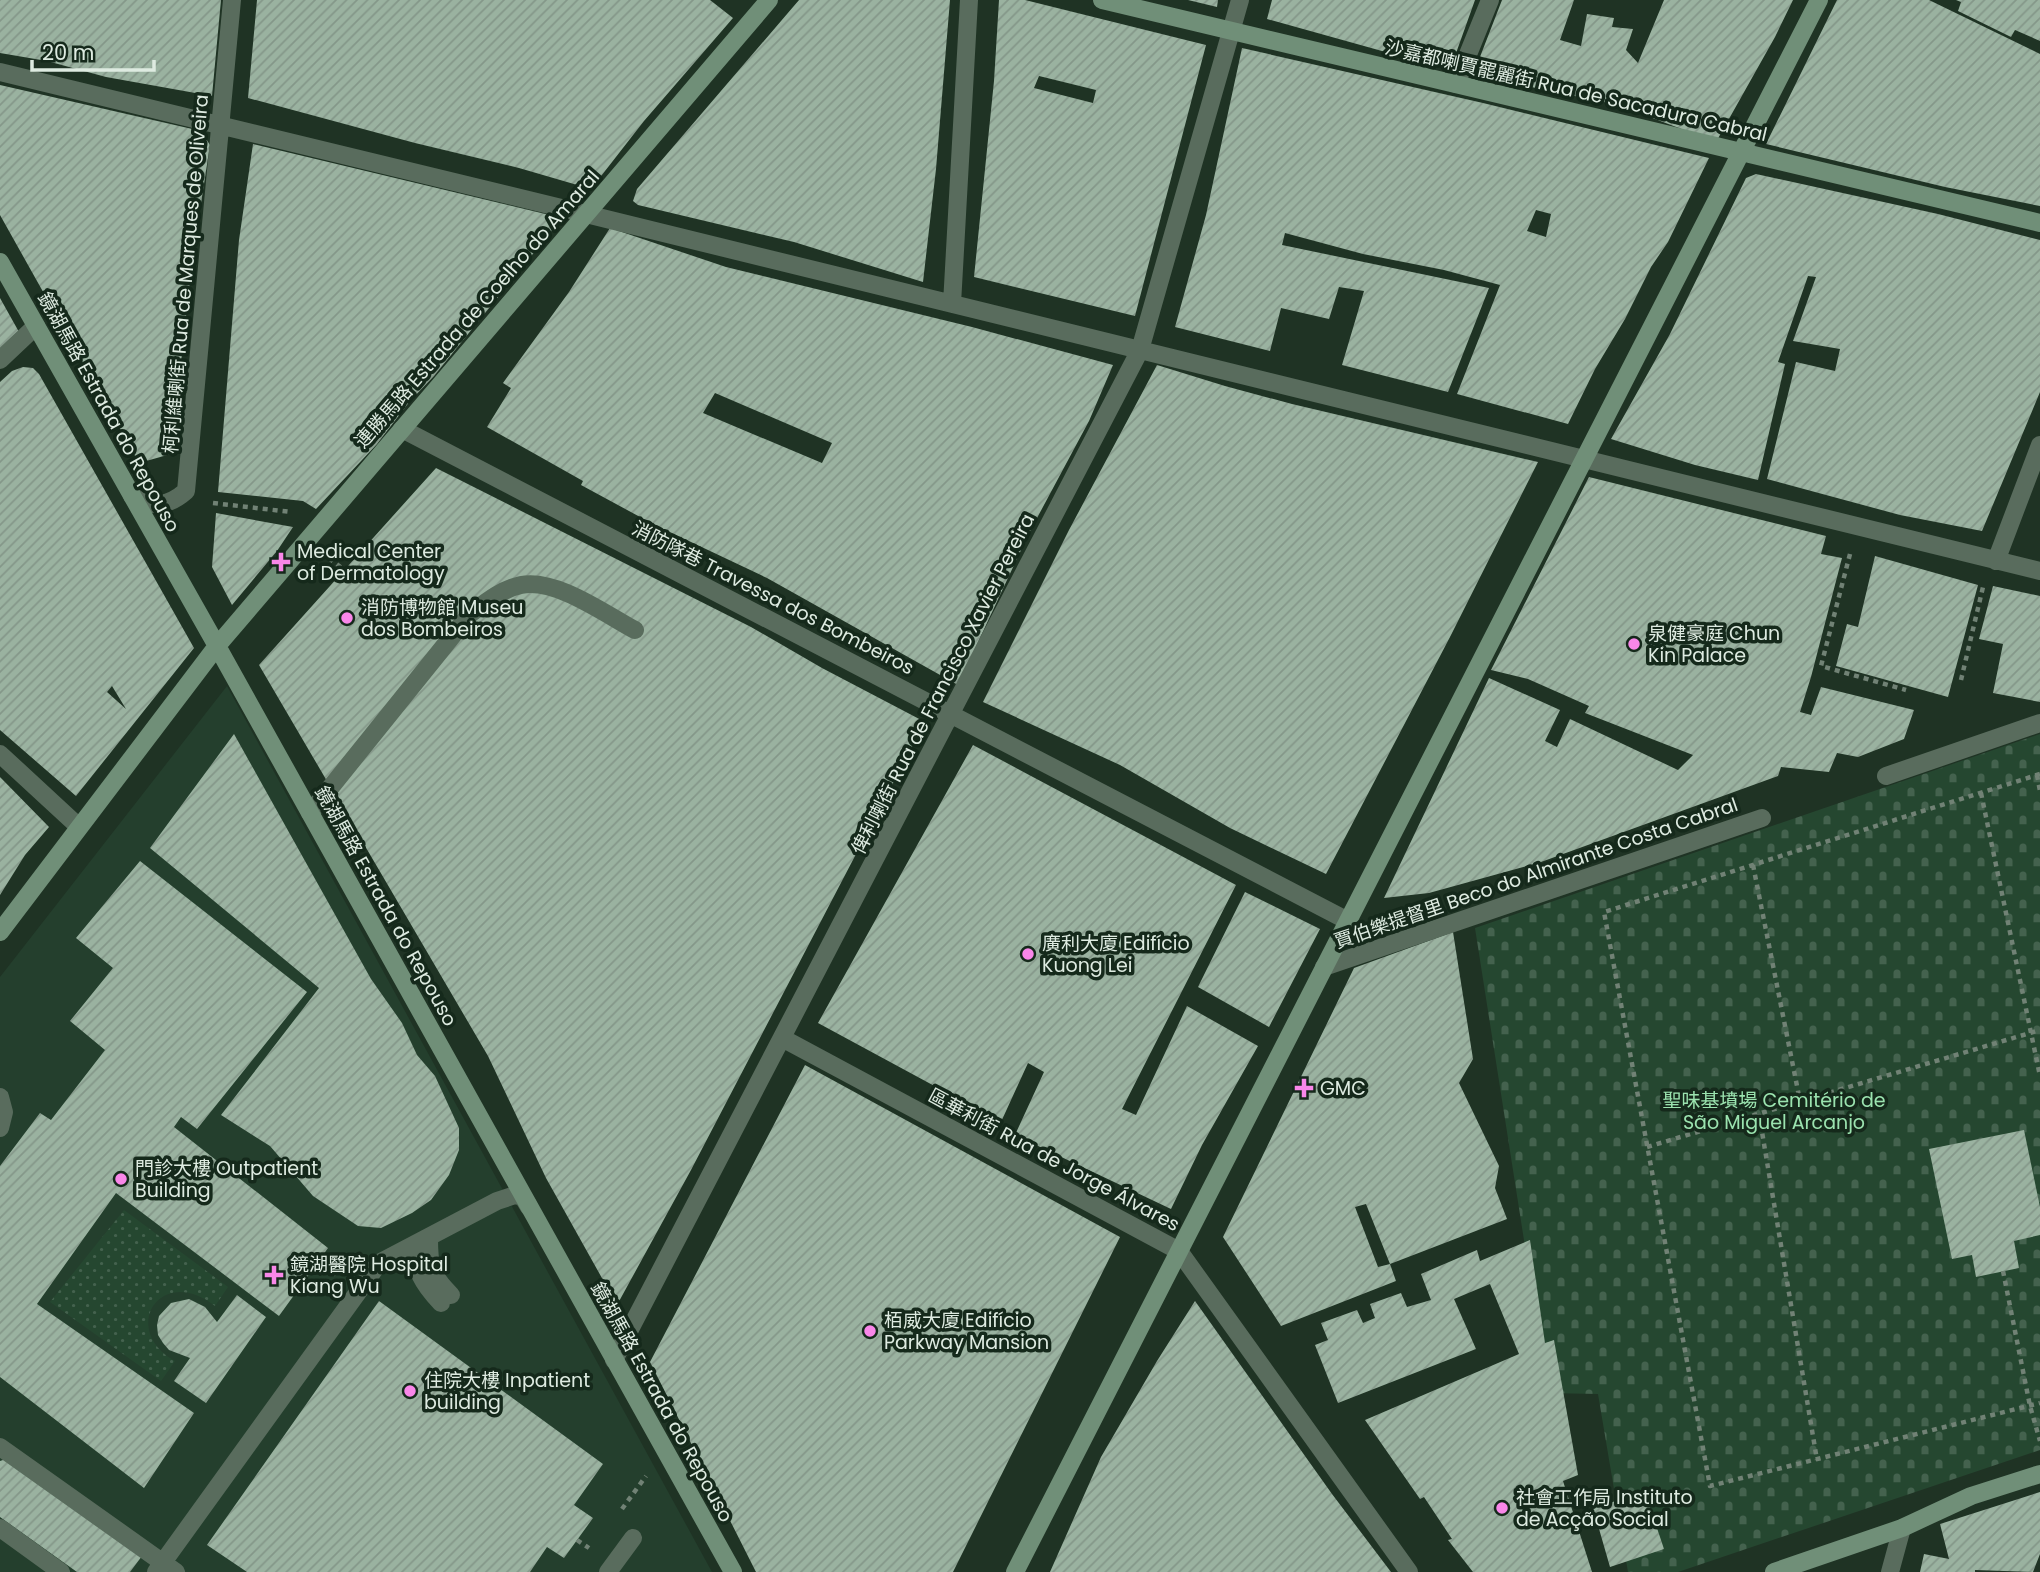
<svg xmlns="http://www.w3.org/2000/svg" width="2040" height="1572" font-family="Poppins,'Noto Sans SC',sans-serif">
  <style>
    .built { fill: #243f2d }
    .cemetery { fill: url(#cemetery-stones) }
    .park { fill: url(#park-dots) }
    .building { fill: url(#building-hatch); fill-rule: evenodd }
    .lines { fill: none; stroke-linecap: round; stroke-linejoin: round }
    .path { stroke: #718275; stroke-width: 4.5; stroke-dasharray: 5 5; stroke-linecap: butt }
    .lane { stroke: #596c5d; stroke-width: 18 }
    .street { stroke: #596c5d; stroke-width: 18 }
    .secondary { stroke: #708f78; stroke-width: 18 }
    .poi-dot { fill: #f987e9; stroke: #15291b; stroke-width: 2.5 }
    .labels { text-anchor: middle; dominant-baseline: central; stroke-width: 7; stroke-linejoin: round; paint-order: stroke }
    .street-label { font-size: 19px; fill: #deebe1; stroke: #15291b }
    .poi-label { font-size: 19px; fill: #deebe1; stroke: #15291b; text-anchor: start }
    .park-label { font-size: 19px; fill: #9be3af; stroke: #15291b }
  </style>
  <defs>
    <pattern id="cemetery-stones" width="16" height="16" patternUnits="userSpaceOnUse" patternTransform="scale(1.75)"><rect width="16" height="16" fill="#254730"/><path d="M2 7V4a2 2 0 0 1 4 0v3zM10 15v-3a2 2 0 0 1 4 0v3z" fill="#44624e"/></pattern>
    <pattern id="park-dots" width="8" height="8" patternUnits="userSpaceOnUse" patternTransform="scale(1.75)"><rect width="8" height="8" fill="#254730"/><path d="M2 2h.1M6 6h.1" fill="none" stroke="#44624e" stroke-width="1.8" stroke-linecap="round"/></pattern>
    <pattern id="building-hatch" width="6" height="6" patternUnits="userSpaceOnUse" patternTransform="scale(1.75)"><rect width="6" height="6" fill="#9ab2a0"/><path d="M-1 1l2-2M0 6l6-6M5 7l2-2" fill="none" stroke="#849789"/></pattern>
  </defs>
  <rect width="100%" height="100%" fill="#1f3324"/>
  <!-- built -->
  <path class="built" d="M227,686L712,1572H0V977Z"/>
  <!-- cemetery -->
  <path class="cemetery" d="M2040,734V1450L1678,1572H1628L1598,1394L1548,1393L1475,928Z"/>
  <!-- park -->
  <path class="park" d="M124,1210L228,1287L215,1306C160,1263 119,1330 175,1361L161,1381L50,1302Z"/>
  <!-- building -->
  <path class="building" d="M0,0H221L212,96L106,77L47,61L0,53Z
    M257,0H710L733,18L644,121L591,189L519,168L415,143L248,98Z
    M799,0H950L936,169L923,282L794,242L638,205L633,201L637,189Z
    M999,0H1025L1206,45L1135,316L974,277L994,81ZM1039,76L1096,90L1093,103L1034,88Z
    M1188,0H1218L1217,7Z
    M1272,0H1475L1450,70L1267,19Z
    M1502,0H1574L1560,40L1581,46L1587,14L1614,18L1612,27L1633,29L1626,50L1638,63L1664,0H1793L1775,37L1716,142L1618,105L1473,75Z
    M1837,0H1929L2040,54V206L1945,187L1766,144Z
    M1956,0H2040V41L2015,30L2011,37L1958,11L1961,2Z
    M1242,48L1483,103L1709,158L1668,242L1651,267L1625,319L1595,369L1568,424L1457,394L1500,285L1444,270L1363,254L1285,233L1282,245L1489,288L1448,392L1342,365L1364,291L1339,287L1329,319L1281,308L1270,351L1175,327L1206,215ZM1536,210L1551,214L1546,237L1527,231Z
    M0,85L201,131L210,145L192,262L171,454L139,463L0,215Z
    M253,144L562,218L434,376L410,401L377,444L316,509L303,501L218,492L239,240Z
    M1756,174L1938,214L2040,240V392L1982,531L1900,515L1767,479L1796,362L1835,371L1840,349L1793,341L1816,277L1808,276L1778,362L1785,364L1758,480L1695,465L1611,439L1670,334L1746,178Z
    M610,228L726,267L972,327L1113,365L1089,421L1029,533L958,685L767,578L653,524L581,485L583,481L487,427L511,388L503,383L569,292ZM715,393L832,443L822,463L703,413Z
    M0,298L19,332L0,350Z
    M1157,365L1225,386L1292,404L1538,462L1450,637L1326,874L1230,828L1120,765L983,702L1069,530Z
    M23,367L33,368L39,374L194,648L76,796L0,730V382L12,371ZM112,686L126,709L107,692Z
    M436,468L751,627L822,668L925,722L691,1170L617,1305L546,1178L488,1056L259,665Z
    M1589,477L1826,536L1821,554L1842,558L1811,677L1800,712L1811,715L1821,687L1914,710L1904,739L1858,757L1837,753L1829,772L1781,767L1778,776L1541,862L1429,893L1384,898L1489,678L1560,710L1545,741L1557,747L1570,719L1678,770L1693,755L1585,713L1589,706L1528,679L1491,670Z
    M216,513L293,527L277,551L232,605L212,567Z
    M1875,556L1978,585L1948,697L1836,666L1847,624L1858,627Z
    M1993,586L2040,596V702L1993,693L2003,644L1979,639Z
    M234,734L371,979L402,1023L417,1055L435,1076L459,1128V1150L449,1175L431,1200L412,1213L381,1228L358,1226L313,1196L270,1146L221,1115L319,988L150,848Z
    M973,745L1236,885L1122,1109L1136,1115L1187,1006L1258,1046L1202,1145L1171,1209L1015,1135L1044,1072L1028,1063L1001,1122L818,1023Z
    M0,777L49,827L25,855L0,895Z
    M140,861L307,992L197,1129L181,1117L174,1127L328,1248L279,1316L116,1193L37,1304L194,1413L144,1488L0,1377V1166L40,1113L51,1120L105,1050L70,1021L113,968L76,938Z
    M1245,892L1320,929L1269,1027L1198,987Z
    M1453,932L1473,1059L1459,1083L1499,1166L1495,1188L1507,1219L1390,1264L1396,1281L1281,1326L1223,1237L1354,968ZM1366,1204L1390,1264L1378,1267L1355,1207Z
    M805,1065L1120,1237L953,1572H756L650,1362Z
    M2024,1130L2040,1207V1235L2014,1241L2019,1268L1976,1277L1972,1255L1952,1259L1929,1149Z
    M1530,1240L1545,1343L1554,1340L1578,1475L1563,1481L1592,1572H1473L1448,1540L1452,1539L1424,1497L1420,1499L1365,1420L1519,1354L1490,1284L1454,1299L1476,1349L1338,1403L1315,1345L1328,1340L1321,1323L1357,1310L1363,1323L1375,1318L1370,1304L1401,1293L1407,1307L1431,1300L1421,1274L1477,1250L1480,1261Z
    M237,1295L266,1317L206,1403L174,1381L190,1358L169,1350L163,1343L158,1335L157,1325L159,1316L171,1303L189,1299L205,1307L217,1322Z
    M379,1301L603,1464L574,1505L593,1518L564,1558L547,1547L530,1572H247L207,1545Z
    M1195,1301L1332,1494L1391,1572H1050L1101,1457L1157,1361Z
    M6,1459L142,1556L130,1572H77L0,1517V1461Z
    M1645,1492L1664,1549L1610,1567L1593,1508Z
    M2040,1492V1554L2033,1572L1975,1570V1572H1920L1924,1554L1949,1559L1940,1524Z"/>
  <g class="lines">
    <!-- path -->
    <path class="path" d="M213,503L291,512
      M1850,554L1821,666L1906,690
      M329,558L344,570
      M1961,680L1983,587
      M2040,774L1604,912L1710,1486L2040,1403
      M2037,775L2040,791
      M1981,793L2040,1076
      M1753,865L1800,1101
      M1759,1114L1817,1460
      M1647,1147L2040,1030
      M322,1256L336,1275
      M2003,1271L2030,1406L2040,1441
      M622,1509L646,1476
      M577,1540L589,1548"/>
    <!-- lane -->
    <path class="lane" d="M310,813L470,614C486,602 502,589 521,585C556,578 605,614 635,630
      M0,1097L4,1112L0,1128
      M429,1237C429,1266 430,1274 451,1295
      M417,1243C412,1268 424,1285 441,1303
      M0,1447L176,1572
      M0,1528L61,1572
      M156,1572L379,1263L497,1201L515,1195L523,1197L529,1207
      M608,1572L633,1538"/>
    <!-- street -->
    <path class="street" d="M0,72L586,214L2040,571
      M1456,84L1490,0
      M952,304L969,0
      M0,360L36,326
      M402,429L1348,921
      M132,496C152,509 169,506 186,491L232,0
      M1996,561L2040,445
      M0,754L79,827
      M1886,776L2040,723
      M1324,967L1762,818
      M782,1038L1179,1251L1409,1572
      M614,1360L1140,350L1240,0
      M1890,1572L1902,1528"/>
    <!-- secondary -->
    <path class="secondary" d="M1102,0L2040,223
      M0,262L217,646L733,1572
      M0,932L217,646L769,0
      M1015,1572L1819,0
      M1774,1572L1902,1528L1971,1496L2040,1474"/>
  </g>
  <!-- markers -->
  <g class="poi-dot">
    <path d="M277.5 551.5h7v7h7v7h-7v7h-7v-7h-7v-7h7z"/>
    <circle cx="347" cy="618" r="7"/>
    <circle cx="1634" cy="644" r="7"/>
    <circle cx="1028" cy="954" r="7"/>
    <path d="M1300.5 1077.5h7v7h7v7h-7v7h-7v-7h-7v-7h7z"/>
    <circle cx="121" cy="1179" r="7"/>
    <path d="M270.5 1264.5h7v7h7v7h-7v7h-7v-7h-7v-7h7z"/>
    <circle cx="870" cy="1331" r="7"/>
    <circle cx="410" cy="1391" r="7"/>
    <circle cx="1502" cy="1508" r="7"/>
  </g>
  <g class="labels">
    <!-- street labels -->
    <g class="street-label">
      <text transform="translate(1576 91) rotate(13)">沙嘉都喇賈罷麗街 Rua de Sacadura Cabral</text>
      <text transform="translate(186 274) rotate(-85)">柯利維喇街 Rua de Marques de Oliveira</text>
      <text transform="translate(477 309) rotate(-49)">連勝馬路 Estrada de Coelho do Amaral</text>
      <text transform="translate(109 412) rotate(61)">鏡湖馬路 Estrada do Repouso</text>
      <text transform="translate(773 598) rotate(27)">消防隊巷 Travessa dos Bombeiros</text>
      <text transform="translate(943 684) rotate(-63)">俾利喇街 Rua de Francisco Xavier Pereira</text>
      <text transform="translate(1536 873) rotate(-19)">賈伯樂提督里 Beco do Almirante Costa Cabral</text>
      <text transform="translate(386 906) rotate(61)">鏡湖馬路 Estrada do Repouso</text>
      <text transform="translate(1054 1160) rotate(28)">區華利街 Rua de Jorge Álvares</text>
      <text transform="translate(662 1402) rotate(61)">鏡湖馬路 Estrada do Repouso</text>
    </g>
    <!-- poi labels -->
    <g class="poi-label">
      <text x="297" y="551">Medical Center<tspan x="297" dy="22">of Dermatology</tspan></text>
      <text x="361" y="607">消防博物館 Museu<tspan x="361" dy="22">dos Bombeiros</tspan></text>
      <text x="1648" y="633">泉健豪庭 Chun<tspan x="1648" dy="22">Kin Palace</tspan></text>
      <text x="1042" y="943">廣利大廈 Edifício<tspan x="1042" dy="22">Kuong Lei</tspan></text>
      <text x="1320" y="1088">GMC</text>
      <text x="135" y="1168">門診大樓 Outpatient<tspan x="135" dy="22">Building</tspan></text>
      <text x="290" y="1264">鏡湖醫院 Hospital<tspan x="290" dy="22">Kiang Wu</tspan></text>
      <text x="884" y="1320">栢威大廈 Edifício<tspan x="884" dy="22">Parkway Mansion</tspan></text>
      <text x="424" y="1380">住院大樓 Inpatient<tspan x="424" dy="22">building</tspan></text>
      <text x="1516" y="1497">社會工作局 Instituto<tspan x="1516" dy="22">de Acção Social</tspan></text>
    </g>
    <!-- park labels -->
    <g class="park-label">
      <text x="1774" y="1100">聖味基墳場 Cemitério de<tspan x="1774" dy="22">São Miguel Arcanjo</tspan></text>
    </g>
  </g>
  <!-- scale -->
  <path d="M32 60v10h122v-10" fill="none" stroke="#deebe1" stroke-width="3.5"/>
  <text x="42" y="60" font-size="21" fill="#deebe1" stroke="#15291b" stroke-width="5" paint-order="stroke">20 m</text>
</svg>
